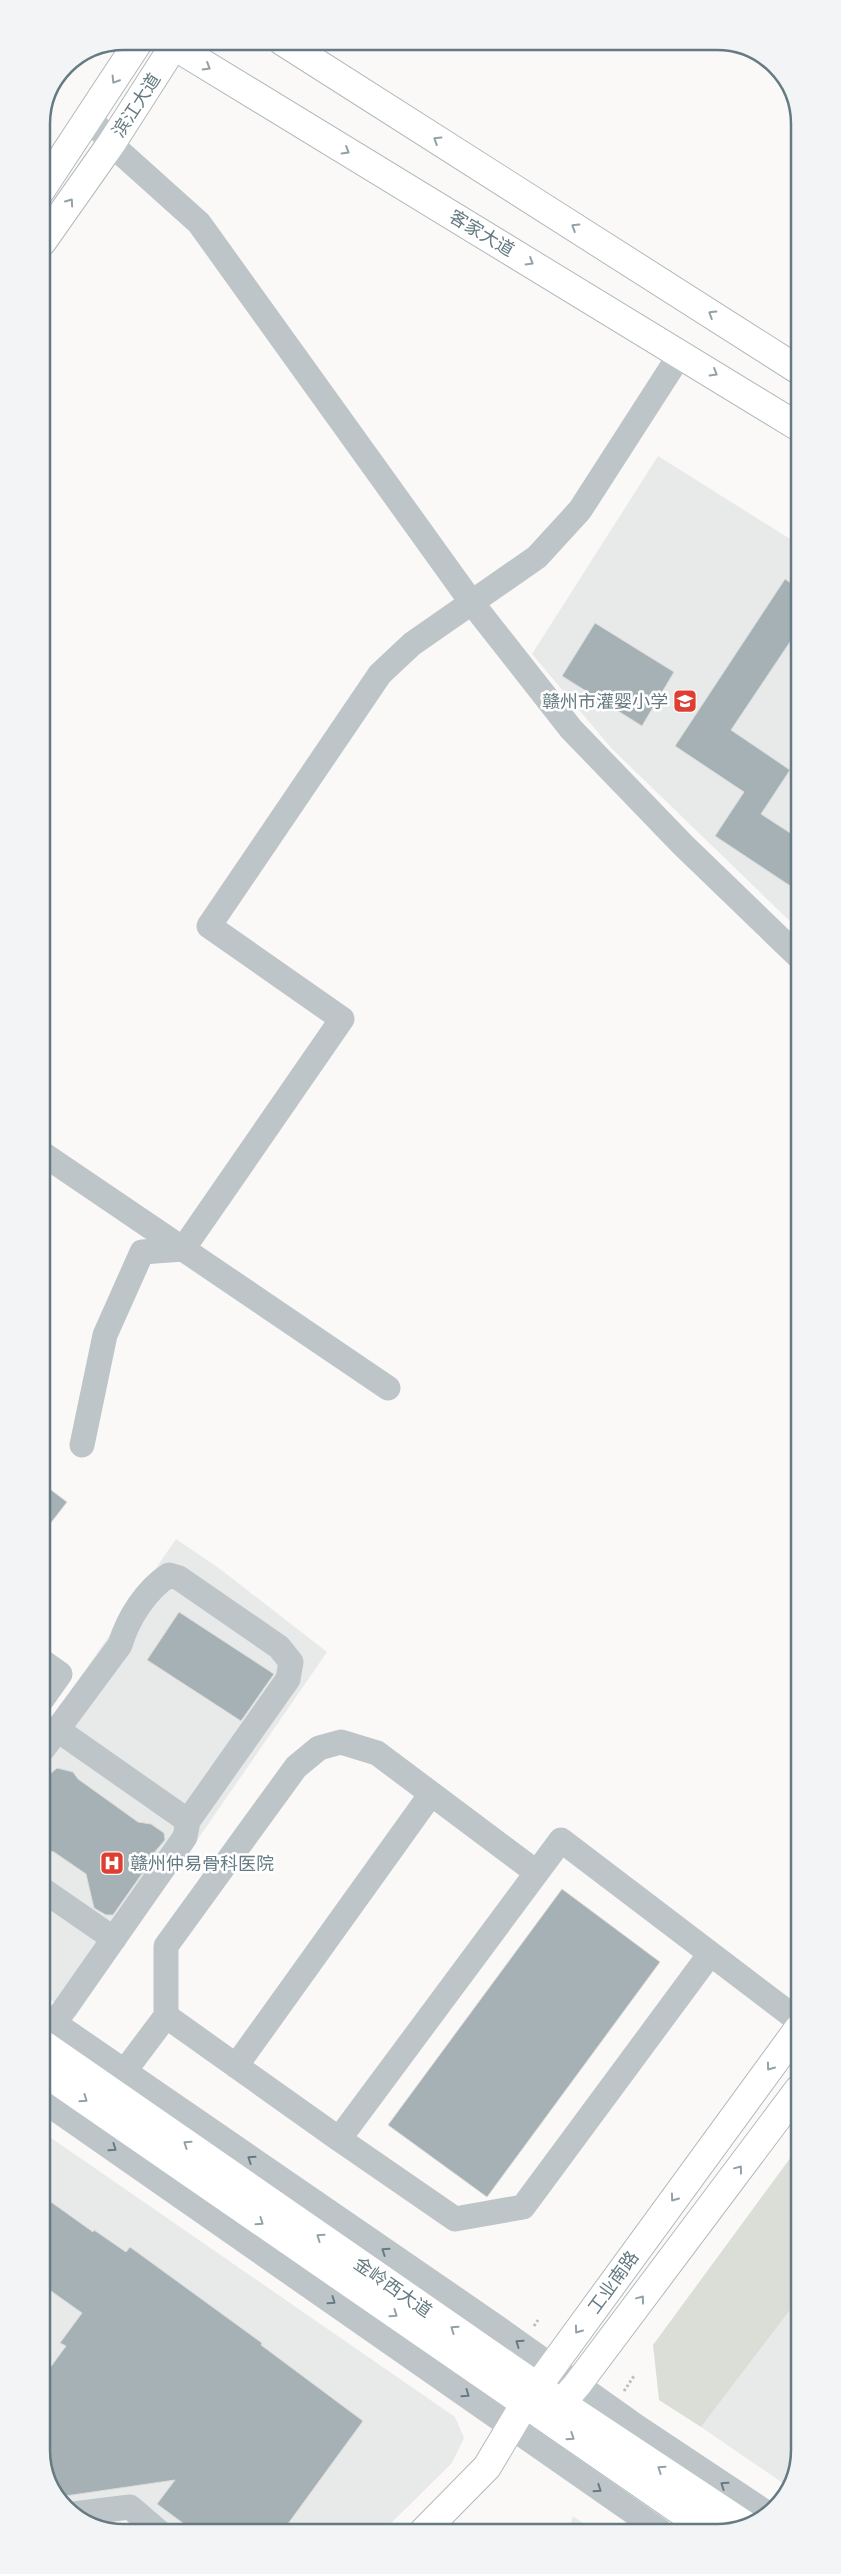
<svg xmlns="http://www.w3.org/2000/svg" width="841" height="2574" font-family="'DejaVu Sans','Noto Sans SC',sans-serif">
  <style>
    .built { fill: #e8e9e9 }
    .green { fill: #dbded7 }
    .building { fill: #a5b1b5; stroke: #dcdbda }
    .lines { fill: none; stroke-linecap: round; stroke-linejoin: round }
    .major-casing { stroke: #b2b9bc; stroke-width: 30 }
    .path { stroke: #b9bec0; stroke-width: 3; stroke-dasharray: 2.5 2.5; stroke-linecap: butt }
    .minor { stroke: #bec5c8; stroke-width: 25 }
    .major { stroke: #fff; stroke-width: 28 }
    .oneway { stroke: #93a2a8 }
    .oneway2 { stroke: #657a82 }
    .labels { text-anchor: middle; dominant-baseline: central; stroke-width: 5; stroke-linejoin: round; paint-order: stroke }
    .street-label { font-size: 18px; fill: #657a82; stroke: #fff }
    .poi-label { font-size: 18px; fill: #657a82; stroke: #fff; text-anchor: end }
    .rim { fill: none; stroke: #657a82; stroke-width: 2.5 }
  </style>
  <rect width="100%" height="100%" fill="#faf9f8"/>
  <!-- built -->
  <path class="built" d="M658,456L798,544V929L612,749L532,654Z
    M176,1539L220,1569L327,1652L75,2017L43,1995V1731Z
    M44,2133L455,2417L464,2438L452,2463L383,2531L174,2532L127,2496L64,2503L44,2471Z
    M800,2297V2450L787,2486L701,2427Z
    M573,2516L594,2531H568Z"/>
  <!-- green -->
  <path class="green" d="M799,2146L800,2297L701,2427L659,2400L653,2345Z"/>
  <!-- building -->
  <path class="building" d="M785,579L798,588V630L731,730L790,770L761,814L798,838V891L715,836L744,792L675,746Z
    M595,623L674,672L642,726L562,676Z
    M43,1484L67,1502L43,1533Z
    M179,1612L274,1674L241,1721L147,1660Z
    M57,1768L73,1772L78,1779L138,1822L151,1824L164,1833L165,1840L147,1861L146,1868L113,1915H106L94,1908L86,1874L54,1852L43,1850V1780Z
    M562,1889L660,1962L487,2197L388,2125Z
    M44,2197L93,2232L94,2230L126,2252L130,2247L262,2343L261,2345L363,2421L282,2532H195L157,2504L175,2480L65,2496L55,2489L44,2471V2376L66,2346L60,2343L82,2313L44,2286Z"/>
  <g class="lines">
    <!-- major casing -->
    <g class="major-casing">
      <path id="major" d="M166,41L797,426
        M282,41L797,369
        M41,190L139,41
        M42,242L111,144L177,41
        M44,2045L561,2403L745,2525
        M44,2072L708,2530
        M549,2417L577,2385L799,2089
        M424,2531L487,2467L524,2405L799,2028"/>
    </g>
    <!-- path -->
    <path class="path" d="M534,2326L538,2320
      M624,2391L634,2376"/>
    <!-- minor -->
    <path class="minor" d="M91,118L111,144L199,223L472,603L571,729L683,845L798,956
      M43,1154L388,1388
      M82,1445L105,1335L142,1252L183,1249L342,1019L209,926L380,674L412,644L537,557L580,510L681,353
      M43,1662L60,1674L43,1698
      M58,1730L188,1821
      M43,1749L120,1645C128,1618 146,1590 169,1575L179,1578L279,1647L291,1662L288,1679L188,1821L185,1837L54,2024
      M43,1890L114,1939
      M44,2016L495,2326L637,2427L765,2512
      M166,2016V1946L296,1767L319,1748L341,1742L377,1753L536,1872
      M236,2066L431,1794
      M124,2072L166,2016L339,2139L561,1840L799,2021
      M44,2101L659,2530
      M339,2139L455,2219L523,2207L710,1954
      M73,2514L130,2507L159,2532"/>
    <!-- major -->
    <use href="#major" class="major"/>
  </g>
  <!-- one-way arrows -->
  <defs><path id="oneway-chevron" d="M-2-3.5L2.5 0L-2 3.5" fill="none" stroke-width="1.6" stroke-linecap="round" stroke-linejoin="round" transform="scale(1.25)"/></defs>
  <g class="oneway">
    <use href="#oneway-chevron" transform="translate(207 67) rotate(31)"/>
    <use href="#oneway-chevron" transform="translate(115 80) rotate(122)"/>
    <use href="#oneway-chevron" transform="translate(437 140) rotate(-148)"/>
    <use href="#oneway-chevron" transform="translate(346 151) rotate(31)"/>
    <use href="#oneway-chevron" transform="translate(70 202) rotate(-55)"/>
    <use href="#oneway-chevron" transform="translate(575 227) rotate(-148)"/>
    <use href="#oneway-chevron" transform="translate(530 262) rotate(31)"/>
    <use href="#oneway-chevron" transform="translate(712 314) rotate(-148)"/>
    <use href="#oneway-chevron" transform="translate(714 373) rotate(31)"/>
    <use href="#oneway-chevron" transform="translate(770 2067) rotate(126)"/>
    <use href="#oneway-chevron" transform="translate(84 2099) rotate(35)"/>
    <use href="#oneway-chevron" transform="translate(187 2144) rotate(-145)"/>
    <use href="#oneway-chevron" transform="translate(739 2169) rotate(-53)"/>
    <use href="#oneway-chevron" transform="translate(674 2198) rotate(126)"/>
    <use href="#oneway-chevron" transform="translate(260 2222) rotate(35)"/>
    <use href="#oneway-chevron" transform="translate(320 2237) rotate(-145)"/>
    <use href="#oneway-chevron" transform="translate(641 2299) rotate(-53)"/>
    <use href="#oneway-chevron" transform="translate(394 2314) rotate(35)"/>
    <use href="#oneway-chevron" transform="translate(454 2329) rotate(-145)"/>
    <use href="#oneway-chevron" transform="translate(578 2330) rotate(126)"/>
    <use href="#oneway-chevron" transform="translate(571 2437) rotate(34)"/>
    <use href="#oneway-chevron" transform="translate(661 2469) rotate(-146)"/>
  </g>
  <g class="oneway2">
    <use href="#oneway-chevron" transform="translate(113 2148) rotate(35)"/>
    <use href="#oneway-chevron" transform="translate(251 2159) rotate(-146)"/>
    <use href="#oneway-chevron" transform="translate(385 2251) rotate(-146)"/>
    <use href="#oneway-chevron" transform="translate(332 2301) rotate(35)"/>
    <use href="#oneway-chevron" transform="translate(519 2343) rotate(-145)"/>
    <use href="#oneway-chevron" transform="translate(466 2394) rotate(35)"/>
    <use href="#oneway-chevron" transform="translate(724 2485) rotate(-146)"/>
    <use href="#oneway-chevron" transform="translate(598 2489) rotate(34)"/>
  </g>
  <!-- icons -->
  <defs>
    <g id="school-square" transform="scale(1.25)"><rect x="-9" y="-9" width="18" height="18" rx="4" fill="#df3f32" stroke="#fff"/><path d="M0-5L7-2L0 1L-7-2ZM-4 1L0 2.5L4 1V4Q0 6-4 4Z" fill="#fff"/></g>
    <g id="hospital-square" transform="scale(1.25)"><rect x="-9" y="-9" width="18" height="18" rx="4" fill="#df3f32" stroke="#fff"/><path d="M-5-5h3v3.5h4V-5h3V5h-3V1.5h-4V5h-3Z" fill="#fff"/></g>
  </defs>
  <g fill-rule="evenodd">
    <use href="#school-square" x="685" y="701"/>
    <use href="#hospital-square" x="112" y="1863"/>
  </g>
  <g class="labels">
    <!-- street labels -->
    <g class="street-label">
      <text transform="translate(136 105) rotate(-57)">滨江大道</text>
      <text transform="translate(482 233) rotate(31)">客家大道</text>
      <text transform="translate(613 2282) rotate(-54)">工业南路</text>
      <text transform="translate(393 2287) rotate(35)">金岭西大道</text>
    </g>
    <!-- poi labels -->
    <g class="poi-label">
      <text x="668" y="701">赣州市灌婴小学</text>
      <text x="130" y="1863" text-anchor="start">赣州仲易骨科医院</text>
    </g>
  </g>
  <!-- crop -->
  <path d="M0 0H841V2574H0ZM124 50H717A74 74 0 0 1 791 124V2450A74 74 0 0 1 717 2524H124A74 74 0 0 1 50 2450V124A74 74 0 0 1 124 50Z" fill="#f3f4f5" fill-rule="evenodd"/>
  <path class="rim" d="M124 50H717A74 74 0 0 1 791 124V2450A74 74 0 0 1 717 2524H124A74 74 0 0 1 50 2450V124A74 74 0 0 1 124 50Z"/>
</svg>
